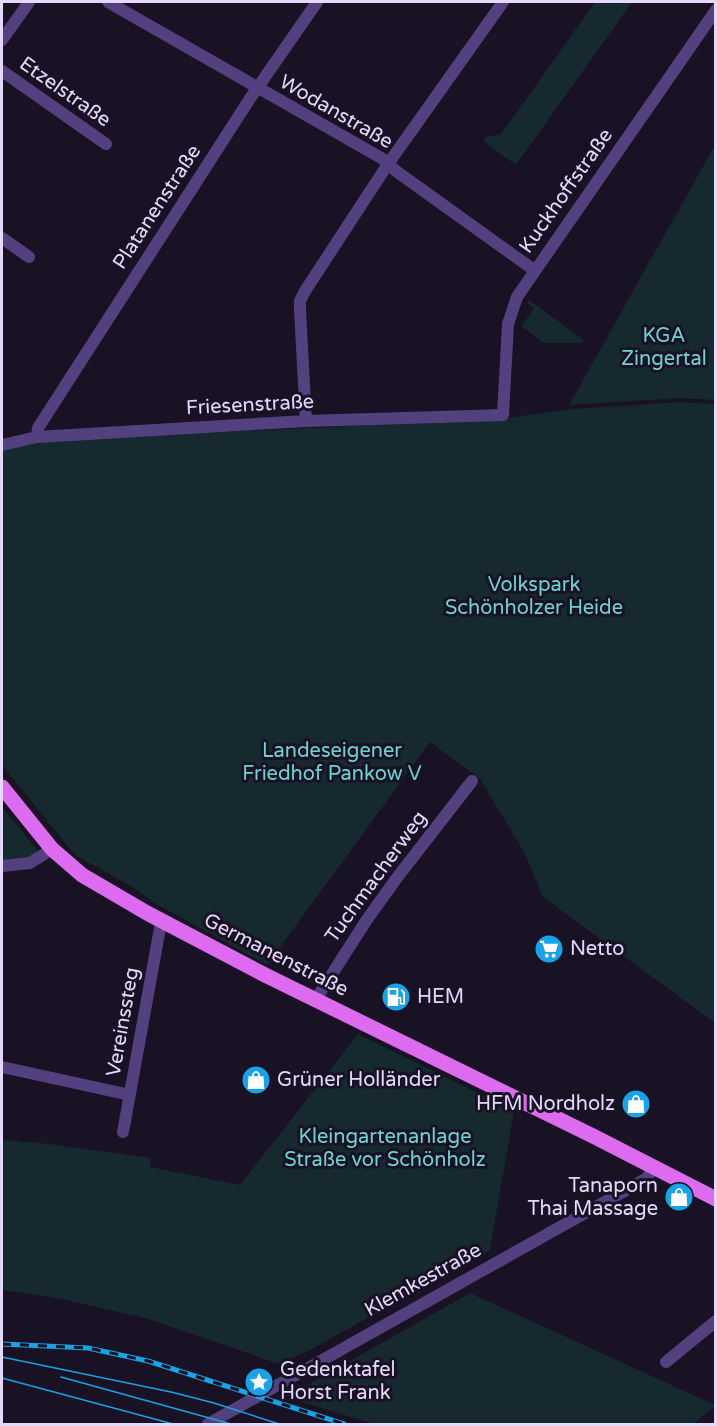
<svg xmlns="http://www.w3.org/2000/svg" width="717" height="1426" font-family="'Varela Round',sans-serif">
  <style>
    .green { fill: #15292e }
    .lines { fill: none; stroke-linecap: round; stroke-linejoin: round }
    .minor { stroke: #52417e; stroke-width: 12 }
    .major { stroke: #dd6bef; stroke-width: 15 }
    .tram { stroke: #19a2e7; stroke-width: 1.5 }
    .rail-casing { stroke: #19a2e7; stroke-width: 5 }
    .rail { stroke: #191124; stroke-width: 3; stroke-dasharray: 9; stroke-linecap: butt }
    .labels { text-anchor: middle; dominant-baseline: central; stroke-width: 6; stroke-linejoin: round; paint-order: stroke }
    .street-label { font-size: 20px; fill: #e4d9fb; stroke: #191124 }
    .park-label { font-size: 20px; fill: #6cd4d2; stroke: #191124 }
    .poi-label { font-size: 20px; fill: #e4d9fb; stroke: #191124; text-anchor: start }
  </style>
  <rect width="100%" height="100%" fill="#191124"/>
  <!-- green -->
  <path class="green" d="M595,2H632L516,165L483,141L486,137L501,134Z
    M715,145V400L682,398L569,405Z
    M529,300L584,340L582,343H544L521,326L534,309L527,303Z
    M682,402L715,404V1023L543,897L524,852L480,779L430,742L267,965L158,905L134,888L75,855L2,765V449L30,442L506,418L573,409Z
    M2,807L39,852L25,860L2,861Z
    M358,1034L514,1111L490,1250L310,1350L279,1364L145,1318L52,1297L2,1290V1140L49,1144L151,1158L150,1167L240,1185Z
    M470,1293L715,1405V1406L693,1424H374L286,1397Z"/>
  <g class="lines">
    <!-- minor -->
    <path class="minor" d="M108,2L383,159L396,171L534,270
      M2,40L29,2
      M2,71L106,144
      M2,238L29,257
      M306,421L300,310V301L305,291L388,164L503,2
      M37,437L38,428L251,97L317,2
      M2,445L37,437L306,421L503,415L508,324L517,297L716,10
      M2,866L30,863L52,849
      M316,999L366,921L396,879L472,781
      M2,1067L130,1095
      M123,1132L160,928L164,921
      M666,1362L716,1321
      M208,1424L637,1184L647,1178L654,1167"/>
    <!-- major -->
    <path class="major" d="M2,787L52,849L82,875L147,913L265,975L593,1136L716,1199"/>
    <!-- tram -->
    <path class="tram" d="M2,1357L171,1392L214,1403L279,1424
      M61,1377L231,1424
      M2,1378L173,1424"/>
    <!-- rail casing -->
    <g class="rail-casing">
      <path id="rail" d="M2,1344L88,1348L148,1361L344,1424"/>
    </g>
    <!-- rail -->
    <use href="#rail" class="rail"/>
  </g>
  <!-- icons -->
  <defs>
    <g id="supermarket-disc" transform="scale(1.5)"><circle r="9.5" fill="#19a2e7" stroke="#191124"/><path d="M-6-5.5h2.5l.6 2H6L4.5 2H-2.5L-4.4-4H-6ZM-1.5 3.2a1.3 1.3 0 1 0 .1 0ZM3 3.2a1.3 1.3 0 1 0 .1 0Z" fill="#fff"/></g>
    <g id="fuel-disc" transform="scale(1.5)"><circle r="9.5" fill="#19a2e7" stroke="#191124"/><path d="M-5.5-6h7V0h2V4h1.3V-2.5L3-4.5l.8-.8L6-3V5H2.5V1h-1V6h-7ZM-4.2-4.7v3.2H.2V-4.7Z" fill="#fff"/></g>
    <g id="shop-disc" transform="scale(1.5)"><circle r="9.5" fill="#19a2e7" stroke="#191124"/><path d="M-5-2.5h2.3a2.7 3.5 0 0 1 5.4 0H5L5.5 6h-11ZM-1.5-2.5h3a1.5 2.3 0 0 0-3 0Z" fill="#fff"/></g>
    <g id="sight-disc" transform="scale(1.5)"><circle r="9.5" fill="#19a2e7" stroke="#191124"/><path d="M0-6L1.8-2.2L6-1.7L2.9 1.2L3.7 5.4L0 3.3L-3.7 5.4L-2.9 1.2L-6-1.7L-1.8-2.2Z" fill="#fff"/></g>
  </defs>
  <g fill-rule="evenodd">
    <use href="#supermarket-disc" x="549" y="949"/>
    <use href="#fuel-disc" x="396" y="997"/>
    <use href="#shop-disc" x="256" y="1080"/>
    <use href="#shop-disc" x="636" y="1104"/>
    <use href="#shop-disc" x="679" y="1197"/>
    <use href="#sight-disc" x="259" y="1382"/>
  </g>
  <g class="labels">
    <!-- street labels -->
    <g class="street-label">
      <text transform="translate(65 92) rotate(35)">Etzelstraße</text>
      <text transform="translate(336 112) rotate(30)">Wodanstraße</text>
      <text transform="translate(566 191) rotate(-55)">Kuckhoffstraße</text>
      <text transform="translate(157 207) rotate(-57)">Platanenstraße</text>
      <text transform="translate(250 405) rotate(-3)">Friesenstraße</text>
      <text transform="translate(376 877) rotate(-54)">Tuchmacherweg</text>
      <text transform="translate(276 955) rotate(27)">Germanenstraße</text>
      <text transform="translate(123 1022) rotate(-80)">Vereinssteg</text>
      <text transform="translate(423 1280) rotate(-29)">Klemkestraße</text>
    </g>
    <!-- park labels -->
    <g class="park-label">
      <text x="664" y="336">KGA<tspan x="664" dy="23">Zingertal</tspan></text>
      <text x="534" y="585">Volkspark<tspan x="534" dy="23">Schönholzer Heide</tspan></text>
      <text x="332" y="751">Landeseigener<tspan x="332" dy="23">Friedhof Pankow V</tspan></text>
      <text x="385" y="1137">Kleingartenanlage<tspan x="385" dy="23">Straße vor Schönholz</tspan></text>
    </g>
    <!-- poi labels -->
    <g class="poi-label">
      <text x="570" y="949">Netto</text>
      <text x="417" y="997">HEM</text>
      <text x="277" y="1080">Grüner Holländer</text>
      <text x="615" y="1104" text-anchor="end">HFM Nordholz</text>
      <text x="658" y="1186" text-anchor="end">Tanaporn<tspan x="658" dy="23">Thai Massage</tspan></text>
      <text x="280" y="1370">Gedenktafel<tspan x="280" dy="23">Horst Frank</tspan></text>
    </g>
  </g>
  <!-- border -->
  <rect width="717" height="1426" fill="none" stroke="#e4d9fb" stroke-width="6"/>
</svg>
